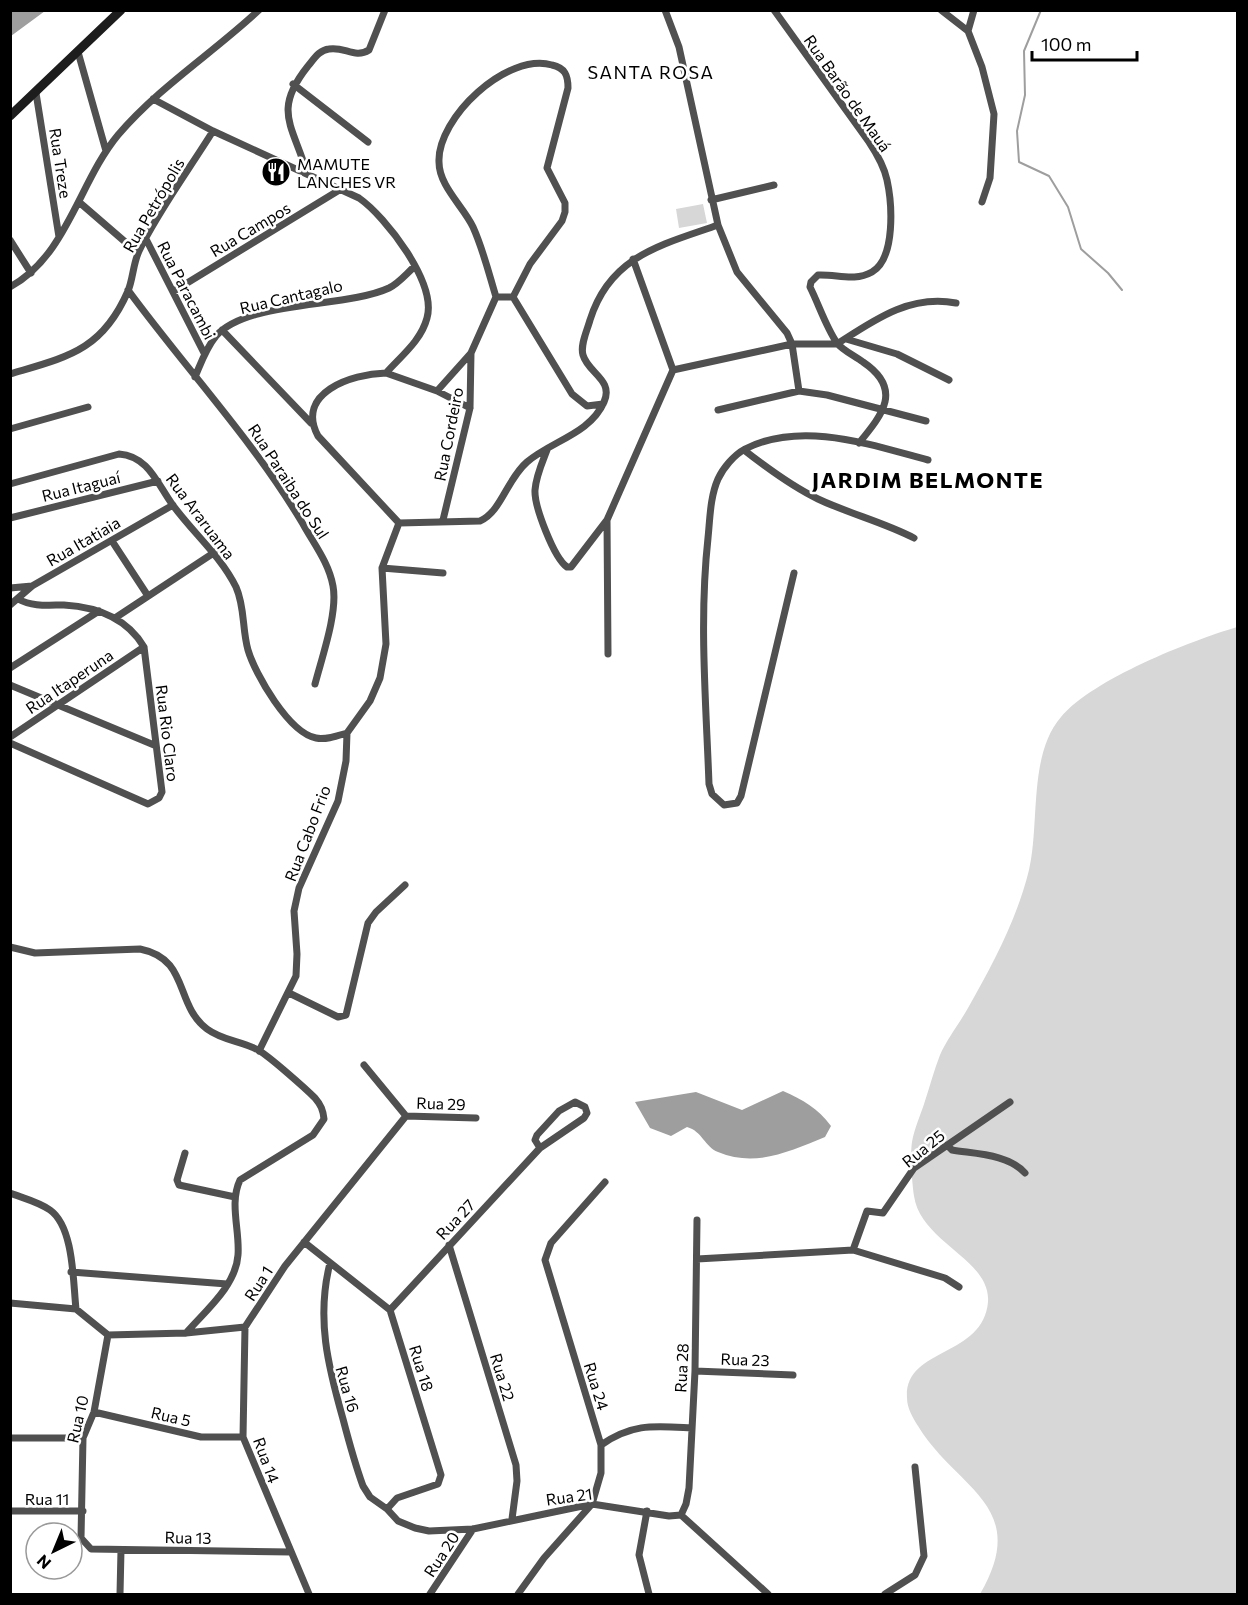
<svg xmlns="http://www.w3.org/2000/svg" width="1248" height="1605" font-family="Commissioner,sans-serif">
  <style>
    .green { fill: #d7d7d7 }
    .water { fill: #9e9e9e }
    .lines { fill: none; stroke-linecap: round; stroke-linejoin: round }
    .stream { stroke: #9e9e9e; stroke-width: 2 }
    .street { stroke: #505050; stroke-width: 7 }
    .secondary { stroke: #1d1d1d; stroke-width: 9 }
    .labels { text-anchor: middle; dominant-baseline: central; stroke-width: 5; stroke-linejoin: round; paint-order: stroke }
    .street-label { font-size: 16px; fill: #000; stroke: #fff }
    .poi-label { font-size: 16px; fill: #000; stroke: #fff; text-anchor: start }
    .neighbourhood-label { font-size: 18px; letter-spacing: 1.5px; fill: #000; stroke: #fff }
    .district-label { font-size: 22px; font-weight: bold; letter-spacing: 1.5px; fill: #000; stroke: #fff }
  </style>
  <rect width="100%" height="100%" fill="#fff"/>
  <!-- green -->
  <path class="green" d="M703,204L707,223L679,228L676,209Z
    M1237,627V1594H980C1032,1505 956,1489 918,1426C913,1418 907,1408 907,1398C904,1347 983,1358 988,1302C991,1259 921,1243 914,1196C912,1183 910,1155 912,1142C914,1129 921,1114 925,1101C930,1086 934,1070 940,1055C947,1039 959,1024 968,1008C993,964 1017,919 1029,870C1040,824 1028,755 1061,717C1093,679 1190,641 1237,627Z"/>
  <!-- water -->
  <path class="water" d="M11,10H45V11L11,36Z
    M783,1091C803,1100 818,1108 831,1126L825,1137C790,1151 756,1168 718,1152C705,1147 702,1131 687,1127L671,1136L650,1128L635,1102L696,1092L742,1110Z"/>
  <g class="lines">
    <!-- stream -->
    <path class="stream" d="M1041,10L1024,51L1025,95L1017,131L1019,162L1049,176L1068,207L1081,249L1108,273L1122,290"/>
    <!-- street -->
    <path class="street" d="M665,10L679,47L718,225L737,272L787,333L792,344L799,391
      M774,10L869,142C877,154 884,166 887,180C892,203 896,258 872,272C854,282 837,274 818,275L811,282L810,287C819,305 826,327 837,343C842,350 855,356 863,362C903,389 883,414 859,443
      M941,10L968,31
      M974,10L968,31L982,67L994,114L990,178L982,202
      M78,52L106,151
      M293,84L368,142
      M36,93L59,237
      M153,99L213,131L359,198C386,217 437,283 427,318C421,341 401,356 386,373C351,374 295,393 318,436L399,523L480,521C501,512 507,479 527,462C551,441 590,434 604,402C614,380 588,373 583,355C580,345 587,331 590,320C610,256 661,245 718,225
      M307,173C293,125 272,111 308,66C314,59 319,50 329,49C344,46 355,59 369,50L385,10
      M711,200L774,185
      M79,202L138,253
      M146,239L204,353
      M10,240L31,273
      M633,259L673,370
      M10,287C67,256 79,182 118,135C159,87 213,53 259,10
      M128,290C186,369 253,440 303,524C314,544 329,563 333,586C338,612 322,657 315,684
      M174,291L341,189
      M496,297H513
      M513,297L572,394L587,406L603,404
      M222,330L311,423
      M846,339L897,354L949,380
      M837,344C874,320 910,294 956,303
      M673,370L792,344H837
      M386,373L437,391L470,408
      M10,374C67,357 102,351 128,291C133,279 133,264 139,251C157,213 190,168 213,131
      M195,377C201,363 206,348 216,336C248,300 346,308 389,288C399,283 406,274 414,267
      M437,391L471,353L496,297C489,274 483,249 473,227C463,206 439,186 439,162C437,118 507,52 552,65C565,68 568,75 568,88L547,168L565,203V212L562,221L530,264L513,297
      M718,410L799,391L827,395L926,421
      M10,429L88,407
      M547,450C542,463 536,476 535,490C534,506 554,558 567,567H571L607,520L673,370
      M744,450C767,468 791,486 818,499C850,514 883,522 914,538
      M10,484L119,454C148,456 157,483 172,504C193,533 220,555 236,587C245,607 242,629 248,650C255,674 289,733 316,738C326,740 337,736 347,733
      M10,518L158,481
      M443,520L470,408L471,353
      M607,520L608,654
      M112,541L148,596
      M382,568L443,573
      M794,573L741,796L737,803L724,805L712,794L709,784C706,702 699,620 708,538C710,519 710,497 718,479C723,468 734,455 745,449C802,420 871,445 928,460
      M10,588L32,586
      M10,605L32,586L173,505
      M115,618L215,552
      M10,668L99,611
      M10,685L154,745
      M10,737L144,647
      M10,743L148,804L159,798L162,792L144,647C127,618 97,607 64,605C48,605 33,607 18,599
      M10,947L35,953L140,949C190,959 174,1004 207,1029C223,1041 242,1041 258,1050C269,1056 306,1089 315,1098C321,1105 323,1110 324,1119L313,1135L240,1180C229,1203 240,1231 238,1255C236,1286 205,1311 186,1333
      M289,993L338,1017L346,1015L368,923L376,912L405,885
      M259,1051L296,976L297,954L294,911L299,888L338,801L346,761L347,733L370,701L380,678L386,644L382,568L399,523
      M364,1065L406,1116
      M406,1116L476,1118
      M947,1145L952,1150C976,1154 1008,1154 1025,1173
      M185,1153L177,1180L179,1185L235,1197
      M10,1193C23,1198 39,1202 50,1210C74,1227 73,1282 76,1309
      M304,1242L390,1310L441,1475L438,1484L397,1498L387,1509
      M449,1245L516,1465L517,1481L512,1519
      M853,1250L867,1211L883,1213L914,1168L1010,1102
      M697,1259L853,1250L945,1278L959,1287
      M330,1263C316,1318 328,1366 343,1419C349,1442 355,1464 363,1486L370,1497L387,1509L398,1521L415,1528L429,1531L473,1529L592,1504L669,1516L681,1515L768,1594
      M71,1272L227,1284
      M10,1303L76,1309L108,1335L186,1333L245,1327L285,1266L406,1116
      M390,1310L540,1148L584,1118L587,1113L585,1107L575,1102L559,1111L537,1135L535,1140L540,1148
      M245,1327L243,1437L309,1594
      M108,1335L94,1412L83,1438L81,1538L91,1549L291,1552
      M695,1371L793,1375
      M94,1412L201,1437H243
      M10,1438H83
      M601,1445C633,1423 654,1426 691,1428
      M10,1511H83
      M647,1511L639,1555L649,1594
      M681,1515L686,1504L689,1488L695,1371L697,1220
      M120,1594L121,1550
      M430,1594L473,1529
      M518,1594L544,1558L592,1504L601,1473V1445L545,1260L551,1243L605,1182
      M885,1594L915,1575L924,1556L915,1467"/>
    <!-- secondary -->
    <path class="secondary" d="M10,116L121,10"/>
  </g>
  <!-- icons -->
  <defs>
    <g id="restaurant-disc" transform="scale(1.5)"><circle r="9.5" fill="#000" stroke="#fff"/><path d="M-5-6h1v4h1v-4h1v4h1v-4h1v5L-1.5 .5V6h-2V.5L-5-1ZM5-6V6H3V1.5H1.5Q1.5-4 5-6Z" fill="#fff"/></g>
  </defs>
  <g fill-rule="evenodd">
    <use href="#restaurant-disc" x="276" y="172"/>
  </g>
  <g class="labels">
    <!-- street labels -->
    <g class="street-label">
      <text transform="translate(848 93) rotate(55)">Rua Barão de Mauá</text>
      <text transform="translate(61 163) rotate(81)">Rua Treze</text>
      <text transform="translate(153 205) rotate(-60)">Rua Petrópolis</text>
      <text transform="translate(250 229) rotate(-31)">Rua Campos</text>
      <text transform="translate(187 290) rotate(63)">Rua Paracambi</text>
      <text transform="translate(291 296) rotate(-13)">Rua Cantagalo</text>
      <text transform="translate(448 434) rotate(-79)">Rua Cordeiro</text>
      <text transform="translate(289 481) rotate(57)">Rua Paraiba do Sul</text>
      <text transform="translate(81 486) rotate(-14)">Rua Itaguaí</text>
      <text transform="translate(201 516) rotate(53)">Rua Araruama</text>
      <text transform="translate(83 541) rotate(-30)">Rua Itatiaia</text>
      <text transform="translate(69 681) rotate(-34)">Rua Itaperuna</text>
      <text transform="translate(168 733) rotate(83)">Rua Rio Claro</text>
      <text transform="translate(307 833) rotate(-69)">Rua Cabo Frio</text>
      <text transform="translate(441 1103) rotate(2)">Rua 29</text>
      <text transform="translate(923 1148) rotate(-39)">Rua 25</text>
      <text transform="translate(455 1219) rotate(-47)">Rua 27</text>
      <text transform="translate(258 1283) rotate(-57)">Rua 1</text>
      <text transform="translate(745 1359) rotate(2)">Rua 23</text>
      <text transform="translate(422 1368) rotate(73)">Rua 18</text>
      <text transform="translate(681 1368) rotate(-87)">Rua 28</text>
      <text transform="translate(503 1377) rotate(73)">Rua 22</text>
      <text transform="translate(597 1386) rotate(73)">Rua 24</text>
      <text transform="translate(348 1389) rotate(74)">Rua 16</text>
      <text transform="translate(171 1416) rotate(13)">Rua 5</text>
      <text transform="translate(77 1419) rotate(-77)">Rua 10</text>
      <text transform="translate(267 1460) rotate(70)">Rua 14</text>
      <text transform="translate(569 1496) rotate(-8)">Rua 21</text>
      <text x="47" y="1498">Rua 11</text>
      <text transform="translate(188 1537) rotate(1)">Rua 13</text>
      <text transform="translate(441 1554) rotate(-57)">Rua 20</text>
    </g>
    <!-- poi labels -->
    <g class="poi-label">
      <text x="297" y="163">MAMUTE<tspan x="297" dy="18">LANCHES VR</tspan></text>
    </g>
    <!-- neighbourhood labels -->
    <g class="neighbourhood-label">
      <text x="651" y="72">SANTA ROSA</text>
    </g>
    <!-- district labels -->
    <g class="district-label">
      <text x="928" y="479">JARDIM BELMONTE</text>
    </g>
  </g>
  <!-- border -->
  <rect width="1248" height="1605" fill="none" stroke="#000000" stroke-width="24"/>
  <!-- north arrow -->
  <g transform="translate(54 1551) rotate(223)"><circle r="28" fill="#ffffff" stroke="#999999" stroke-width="1.5"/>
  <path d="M0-4.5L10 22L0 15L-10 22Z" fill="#000000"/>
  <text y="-9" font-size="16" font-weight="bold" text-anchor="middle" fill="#000000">N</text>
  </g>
  <!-- scale -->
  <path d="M1032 51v9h105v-9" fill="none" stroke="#000000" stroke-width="3"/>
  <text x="1041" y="51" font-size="18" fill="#000000" stroke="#ffffff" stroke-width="4.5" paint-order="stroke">100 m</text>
</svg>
